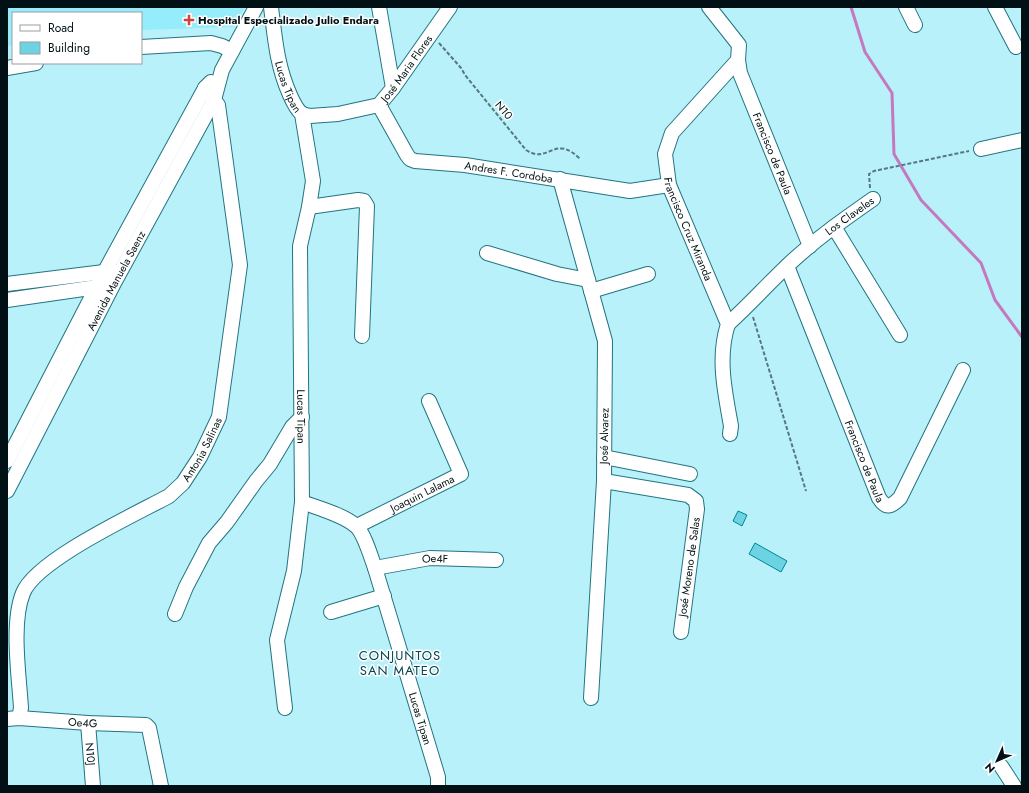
<svg xmlns="http://www.w3.org/2000/svg" width="1029" height="793" font-family="Jost,sans-serif">
  <style>
    .built { fill: #95ecfb }
    .lines { fill: none; stroke-linecap: round; stroke-linejoin: round }
    .stream { stroke: #c479bf; stroke-width: 3 }
    .building { fill: #6cd3e3; stroke: #018696 }
    .minor-casing { stroke: #217480; stroke-width: 16 }
    .path { stroke: #56787f; stroke-width: 2; stroke-dasharray: 4 2; stroke-linecap: butt }
    .minor { stroke: #fff; stroke-width: 14 }
    .poi-dot { fill: #d14336; stroke: #fff; stroke-width: 1.5 }
    .labels { text-anchor: middle; dominant-baseline: central; stroke-width: 3; stroke-linejoin: round; paint-order: stroke }
    .poi-label { font-size: 11px; font-weight: bold; fill: #001014; stroke: #fff; text-anchor: start }
    .street-label { font-size: 11px; fill: #001014; stroke: #fff }
    .quarter-label { font-size: 13px; letter-spacing: 1px; fill: #07454d; stroke: #fff }
  </style>
  <rect width="100%" height="100%" fill="#b9f1fb"/>
  <!-- built -->
  <path class="built" d="M7,7H245L233,27L141,30V13H13V45L7,46Z"/>
  <g class="lines">
    <!-- stream -->
    <path class="stream" d="M851,7L865,52L892,93L894,154L921,200L981,263L995,300L1022,337"/>
  </g>
  <!-- building -->
  <path class="building" d="M738,511L747,515L742,526L733,521Z
    M755,543L787,561L781,572L749,554Z"/>
  <g class="lines">
    <!-- minor casing -->
    <g class="minor-casing">
      <g id="minor">
        <path id="s1" d="M271,7C275,39 277,66 290,95C293,102 296,109 302,114L313,181L309,207L300,246L302,502L294,571L277,640L285,708"/>
        <path d="M379,7L393,88"/>
        <path id="s2" d="M709,7L739,45L738,60L672,133L665,154L669,185L728,324C717,358 725,392 731,426L730,434"/>
        <path d="M906,7L915,25"/>
        <path d="M995,7L1016,47"/>
        <path d="M141,47L211,43L222,46L232,51"/>
        <path id="s3" d="M738,60L740,73L810,246"/>
        <path d="M7,68L36,63"/>
        <path id="s4" d="M379,105L407,155L410,159L415,161L465,165L630,191L669,185"/>
        <path id="s5" d="M302,114L310,116L338,114L379,105L393,88L450,7"/>
        <path d="M981,149L1022,140"/>
        <path d="M560,179L605,341L604,481L591,698"/>
        <path d="M309,207L358,200L364,201L367,206L362,336"/>
        <path d="M834,227L900,335"/>
        <path d="M487,253L557,274L588,280"/>
        <path id="s6" d="M787,266L879,498C886,509 891,507 900,498L963,370"/>
        <path d="M7,284L112,271"/>
        <path d="M591,291L648,274"/>
        <path d="M7,300L104,286"/>
        <path id="s7" d="M728,324C748,306 767,285 787,266C813,241 843,220 873,199"/>
        <path d="M604,457L690,474"/>
        <path d="M7,461L105,271L205,88L211,82"/>
        <path d="M604,481L688,495L696,501L697,509L681,632"/>
        <path id="s8" d="M7,491L113,285L214,100L222,70L256,7"/>
        <path id="s9" d="M302,502C318,508 344,515 356,526C364,533 371,557 375,568L438,777V786"/>
        <path id="s10" d="M357,526L461,474L429,401"/>
        <path id="s11" d="M375,568L430,558L496,560"/>
        <path d="M331,612L384,596"/>
        <path d="M175,614L186,587L209,543L227,522L256,481L270,464L292,427L302,417"/>
        <path id="s12" d="M19,718L21,708C19,675 11,623 23,593C36,560 136,514 169,496L183,483L200,457L219,417L240,265L218,105L205,88"/>
        <path id="s13" d="M7,719L19,718L88,723L146,725L149,728L161,786"/>
        <path id="s14" d="M88,723L93,786"/>
        <path d="M1001,766L1014,786"/>
      </g>
    </g>
    <!-- path -->
    <path class="path" d="M439,43L461,68L465,75L526,150C549,165 554,133 580,159
      M870,188L869,174L874,171L969,151
      M753,317L806,491"/>
    <!-- minor -->
    <use href="#minor" class="minor"/>
  </g>
  <!-- markers -->
  <path class="poi-dot" d="M187 14h4v4h4v4h-4v4h-4v-4h-4v-4h4z"/>
  <g class="labels">
    <!-- poi labels -->
    <g class="poi-label">
      <text x="198" y="20">Hospital Especializado Julio Endara</text>
    </g>
    <!-- street labels -->
    <g class="street-label">
      <text stroke="none"><textPath href="#s5" startOffset="124">José Maria Flores</textPath></text>
      <text stroke="none"><textPath href="#s1" startOffset="82">Lucas Tipan</textPath></text>
      <text transform="translate(504 110) rotate(50)">N10</text>
      <text stroke="none"><textPath href="#s3" startOffset="100">Francisco de Paula</textPath></text>
      <text stroke="none"><textPath href="#s4" startOffset="162">Andres F. Cordoba</textPath></text>
      <text stroke="none"><textPath href="#s7" startOffset="163">Los Claveles</textPath></text>
      <text stroke="none"><textPath href="#s2" startOffset="263">Francisco Cruz Miranda</textPath></text>
      <text stroke="none"><textPath href="#s8" startOffset="237">Avenida Manuela Saenz</textPath></text>
      <text stroke="none"><textPath href="#s1" startOffset="418">Lucas Tipan</textPath></text>
      <text transform="translate(604 436) rotate(-89)">José Alvarez</text>
      <text stroke="none"><textPath href="#s12" startOffset="361">Antonia Salinas</textPath></text>
      <text stroke="none"><textPath href="#s6" startOffset="210">Francisco de Paula</textPath></text>
      <text stroke="none"><textPath href="#s10" startOffset="73">Joaquin Lalama</textPath></text>
      <text stroke="none"><textPath href="#s11" startOffset="61">Oe4F</textPath></text>
      <text transform="translate(689 567) rotate(-82)">José Moreno de Salas</text>
      <text stroke="none"><textPath href="#s9" startOffset="263">Lucas Tipan</textPath></text>
      <text stroke="none"><textPath href="#s13" startOffset="76">Oe4G</textPath></text>
      <text stroke="none"><textPath href="#s14" startOffset="31">N10J</textPath></text>
    </g>
    <!-- quarter labels -->
    <g class="quarter-label">
      <text x="400" y="655">CONJUNTOS<tspan x="400" dy="15">SAN MATEO</tspan></text>
    </g>
  </g>
  <!-- border -->
  <rect width="1029" height="793" fill="none" stroke="#001014" stroke-width="16"/>
  <!-- legend -->
  <rect x="12" y="12" width="130" height="52" fill="#ffffff" stroke="#999fa1"/>
  <rect x="20" y="25" width="20" height="6" fill="#ffffff" stroke="#999fa1"/>
  <text x="48" y="32" font-size="12" fill="#001014">Road</text>
  <rect x="20" y="42" width="20" height="12" fill="#6cd3e3" stroke="#999fa1"/>
  <text x="48" y="52" font-size="12" fill="#001014">Building</text>
  <!-- north arrow -->
  <g transform="translate(997 761) rotate(225)" stroke="#ffffff" stroke-width="3" paint-order="stroke">
  <path d="M0-3L7 15L0 10L-7 15Z" fill="#001014"/>
  <text y="-6" font-size="11" font-weight="bold" text-anchor="middle" fill="#001014">N</text>
  </g>
</svg>
